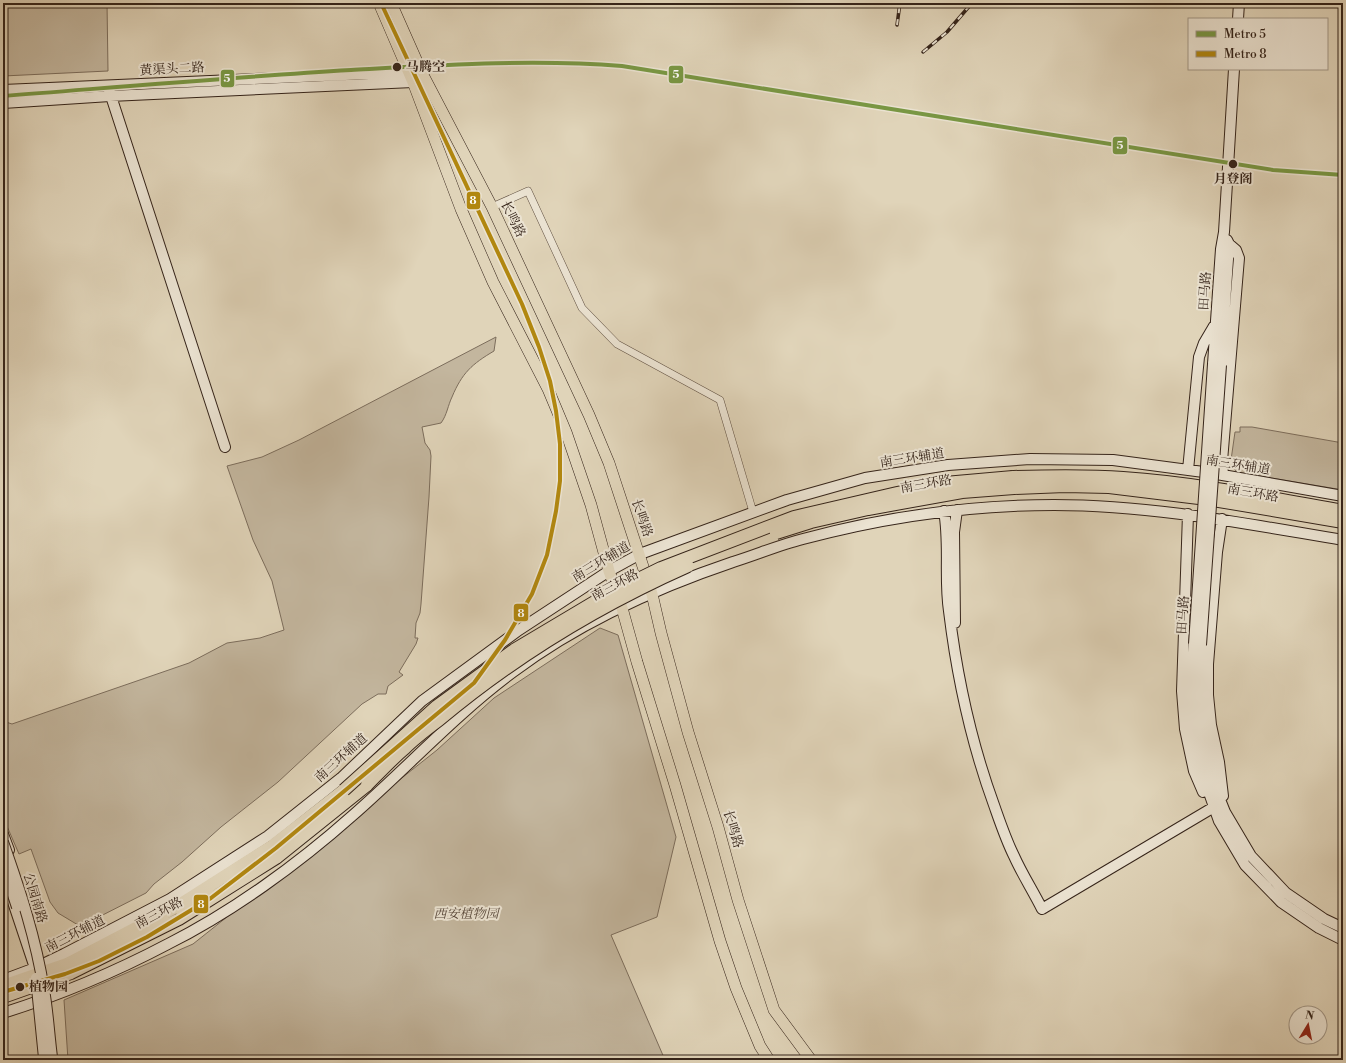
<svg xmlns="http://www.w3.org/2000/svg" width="1346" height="1063" font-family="'Libre Bodoni','Noto Serif SC',serif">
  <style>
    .green { fill: #c3b69e; stroke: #7c6d5c }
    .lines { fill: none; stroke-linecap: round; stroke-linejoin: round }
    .street-casing { stroke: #605042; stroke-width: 8 }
    .secondary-casing { stroke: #35241a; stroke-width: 12 }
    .primary-casing { stroke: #35241a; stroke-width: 12 }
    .highway-casing { stroke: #35241a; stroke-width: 14 }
    .street { stroke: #ebe3d2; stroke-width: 7 }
    .secondary { stroke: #ebe3d2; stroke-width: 10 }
    .primary { stroke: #e0d4b9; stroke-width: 11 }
    .highway { stroke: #e0d4b9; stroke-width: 12 }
    .rail-casing { stroke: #35241a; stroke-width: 3.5 }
    .rail { stroke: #ebe3d2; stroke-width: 2; stroke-dasharray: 6; stroke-linecap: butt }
    .secondary-bridge-casing { stroke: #35241a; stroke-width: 12; stroke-linecap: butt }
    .highway-bridge-casing { stroke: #35241a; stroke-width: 14; stroke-linecap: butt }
    .secondary-bridge { stroke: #ebe3d2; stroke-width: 10 }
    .highway-bridge { stroke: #e0d4b9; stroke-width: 12 }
    .metro-1-casing { stroke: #ebe3d2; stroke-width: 7 }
    .metro-2-casing { stroke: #ebe3d2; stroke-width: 7 }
    .metro-1 { stroke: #799743; stroke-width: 4 }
    .metro-2 { stroke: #b18710; stroke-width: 4 }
    .stop-dot { fill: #35241a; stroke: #ebe3d2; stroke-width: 1.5 }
    .labels { text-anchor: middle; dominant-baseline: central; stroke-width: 4; stroke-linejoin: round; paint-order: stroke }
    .stop-label { font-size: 13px; font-weight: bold; fill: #35241a; stroke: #ebe3d2; text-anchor: start }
    .street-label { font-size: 13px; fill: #35241a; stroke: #ebe3d2 }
    .park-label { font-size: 13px; font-style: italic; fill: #58483b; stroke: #ebe3d2 }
    .line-badge { stroke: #ebe3d2; stroke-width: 1.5 }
    .badge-label { font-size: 11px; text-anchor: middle; font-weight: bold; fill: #fff }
  </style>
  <rect width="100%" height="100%" fill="#e0d4b9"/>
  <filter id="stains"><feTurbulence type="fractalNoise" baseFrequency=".005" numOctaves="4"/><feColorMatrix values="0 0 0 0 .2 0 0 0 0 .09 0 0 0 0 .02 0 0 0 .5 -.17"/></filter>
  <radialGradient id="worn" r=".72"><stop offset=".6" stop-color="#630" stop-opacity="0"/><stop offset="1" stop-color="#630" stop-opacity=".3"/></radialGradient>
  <!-- green -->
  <path class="green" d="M3,3H107L108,71L3,76Z
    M496,337L494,351C472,364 462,373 452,397C448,405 447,415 441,423L422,427L425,443L430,450L431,456L429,497L421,604L420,613L416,623L415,638H418L416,644L399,672L403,675L388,686L386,694H378L362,704L278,782L221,827L182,862L154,884L146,893L83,925H78L58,913L50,902L31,849L19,854L3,817V715L6,722L12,724L189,663L227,643L260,638L284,630L272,581L253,540L227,466L262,457L299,440Z
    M1240,427H1252L1343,443V490L1236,472L1231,460L1235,432H1240Z
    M600,628L618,635L676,837L657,917L611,935L665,1060H68L64,1000L193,944L437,750L494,698Z"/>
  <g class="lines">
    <!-- street casing -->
    <g class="street-casing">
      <path id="street" d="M492,207L528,191L582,308L617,344L720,400L753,512"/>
    </g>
    <!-- secondary casing -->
    <g class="secondary-casing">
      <path id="secondary" d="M1238,19L1239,3
        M3,90L414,72
        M109,90L225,447
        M3,103L110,96L413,82L418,77
        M1213,364L1221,249L1224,232L1234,69
        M1221,365L1229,244L1227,240
        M1188,470L1199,357L1204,343L1214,326
        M1223,475L1222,461L1239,258L1236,250L1229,244
        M944,511C950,544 944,578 949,611C957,677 971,742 994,805C1000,822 1006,840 1014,856C1022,874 1033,891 1042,909L1214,807
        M1188,514L1182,691L1185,729L1194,771L1203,792
        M1222,519L1217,552L1208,664V695L1211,725L1219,762L1223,796
        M955,623L954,532L957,510
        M1194,644L1192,669L1191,708L1197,747L1206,784L1219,821L1245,865L1281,902L1319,928L1343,940
        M1201,645L1199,700L1204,737L1213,782L1225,812L1251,856L1286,893L1324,919L1343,928
        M3,834L9,850
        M12,899L35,968
        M3,980L35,968L64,954L170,899L268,836L341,778L422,701L519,630L609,571L640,554L787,500L865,478L948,465L1030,459L1113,460L1211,473L1343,496
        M3,1013C60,995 115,972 168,944C232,912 298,864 352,816C406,769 455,715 513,672C578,623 656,588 733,562C756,555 779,545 803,539C885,517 970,505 1054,505C1152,505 1247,524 1343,540"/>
    </g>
    <!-- primary casing -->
    <g class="primary-casing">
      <path id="primary" d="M379,3L413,82L461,209L493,282L548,389L566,432L591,505L609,571L622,608L637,662L675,785L720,941L736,988L760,1046L769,1060
        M391,3L422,73L492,207L589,415L609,463L652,594L661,633L688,732L718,827L738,900L774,1010L811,1060"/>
    </g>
    <!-- highway casing -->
    <g class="highway-casing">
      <path id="highway" d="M1013,477C1050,476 1086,475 1123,478C1197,483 1270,498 1343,511
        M1014,488L1065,486L1109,487L1207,499L1343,522
        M3,986L67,964L176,907L272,846L344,790
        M3,997L71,973L179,919L276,858L367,785"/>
    </g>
    <!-- street -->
    <use href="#street" class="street"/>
    <!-- secondary -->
    <use href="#secondary" class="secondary"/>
    <!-- primary -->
    <use href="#primary" class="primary"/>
    <!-- highway -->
    <use href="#highway" class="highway"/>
    <!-- rail casing -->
    <g class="rail-casing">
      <path id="rail" d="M897,25L900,3
        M923,52L947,32L972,3"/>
    </g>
    <!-- rail -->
    <use href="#rail" class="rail"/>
    <!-- secondary-bridge casing -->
    <g class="secondary-bridge-casing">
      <path id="secondary-bridge" d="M1194,644L1213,364
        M1201,645L1221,365
        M3,842C20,890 36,939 44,990C48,1012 49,1034 52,1057
        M3,865L17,907
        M36,978L44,1058"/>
    </g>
    <!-- highway-bridge casing -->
    <g class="highway-bridge-casing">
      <path id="highway-bridge" d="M776,533L811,522L868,509L962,492L1014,488
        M367,785C379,773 391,760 404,749C415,738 427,729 439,720C514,657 598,606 688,566
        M344,790L437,706L514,650L608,594L661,568L794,517L897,493L945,483L1013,477"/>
    </g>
    <!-- secondary-bridge -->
    <use href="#secondary-bridge" class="secondary-bridge"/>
    <!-- highway-bridge -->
    <use href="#highway-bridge" class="highway-bridge"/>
    <!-- metro-1 casing -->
    <g class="metro-1-casing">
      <path id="metro-1" d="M3,96C119,87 235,77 351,70C441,65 532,59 622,66L1273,170L1343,175"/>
    </g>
    <!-- metro-2 casing -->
    <g class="metro-2-casing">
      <path id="metro-2" d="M3,992L65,974L99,961L147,937L211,898L276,848L474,683L505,640L532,594L547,555L556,511L560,481V444L556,411L550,381L539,347L522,304L381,3"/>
    </g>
    <!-- metro-1 -->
    <use href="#metro-1" class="metro-1"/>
    <!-- metro-2 -->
    <use href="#metro-2" class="metro-2"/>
  </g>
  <!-- markers -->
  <g class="stop-dot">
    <circle cx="397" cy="67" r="5"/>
    <circle cx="1233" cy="164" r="5"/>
    <circle cx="20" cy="987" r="5"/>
  </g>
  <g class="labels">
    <!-- stop labels -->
    <g class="stop-label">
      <text x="406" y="67">马腾空</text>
      <text x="1233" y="179" text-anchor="middle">月登阁</text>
      <text x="29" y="987">植物园</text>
    </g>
    <!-- street labels -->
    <g class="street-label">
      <text transform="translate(172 69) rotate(-3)">黄渠头二路</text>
      <text transform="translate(513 219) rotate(64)">长鸣路</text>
      <text transform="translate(1205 291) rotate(-86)">田马路</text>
      <text transform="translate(912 458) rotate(-9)">南三环辅道</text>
      <text transform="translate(1238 465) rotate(9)">南三环辅道</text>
      <text transform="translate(926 484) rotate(-10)">南三环路</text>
      <text transform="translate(1253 493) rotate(10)">南三环路</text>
      <text transform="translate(642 518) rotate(71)">长鸣路</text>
      <text transform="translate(601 562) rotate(-31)">南三环辅道</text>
      <text transform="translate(615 585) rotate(-28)">南三环路</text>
      <text transform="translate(1183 615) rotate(-86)">田马路</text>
      <text transform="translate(341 758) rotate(-42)">南三环辅道</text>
      <text transform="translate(733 829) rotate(73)">长鸣路</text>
      <text transform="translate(35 898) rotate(73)">公园南路</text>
      <text transform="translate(159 913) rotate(-28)">南三环路</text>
      <text transform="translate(75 934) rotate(-27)">南三环辅道</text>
    </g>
    <!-- park labels -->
    <g class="park-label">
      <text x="466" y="914">西安植物园</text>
    </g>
  </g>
  <g class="line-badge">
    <rect x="668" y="65" width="16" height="19" rx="4" fill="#799743"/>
    <rect x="220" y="69" width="15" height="19" rx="4" fill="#799743"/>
    <rect x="1112" y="136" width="16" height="19" rx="4" fill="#799743"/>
    <rect x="466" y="191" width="15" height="19" rx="4" fill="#b18710"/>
    <rect x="513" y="603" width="16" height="19" rx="4" fill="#b18710"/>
    <rect x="193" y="894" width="16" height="20" rx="4" fill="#b18710"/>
  </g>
  <g class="badge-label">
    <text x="676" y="78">5</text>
    <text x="227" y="82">5</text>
    <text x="1120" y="149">5</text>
    <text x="473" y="204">8</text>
    <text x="521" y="617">8</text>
    <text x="201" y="908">8</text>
  </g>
  <!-- margin -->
  <rect width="1346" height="1063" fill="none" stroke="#e0d4b9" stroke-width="16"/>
  <rect x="4" y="4" width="1338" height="1055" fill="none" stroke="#35241a" stroke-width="2"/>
  <rect x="8" y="8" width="1330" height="1047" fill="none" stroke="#35241a"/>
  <!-- legend -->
  <rect x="1188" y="18" width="140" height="52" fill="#ebe3d2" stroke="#a29788"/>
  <rect x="1196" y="31" width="20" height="6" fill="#799743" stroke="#a29788"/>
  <text x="1224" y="38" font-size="12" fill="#35241a">Metro 5</text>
  <rect x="1196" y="51" width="20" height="6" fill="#b18710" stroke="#a29788"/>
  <text x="1224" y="58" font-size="12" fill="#35241a">Metro 8</text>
  <!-- north arrow -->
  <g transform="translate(1308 1025) rotate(10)"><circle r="19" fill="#ebe3d2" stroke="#a29788"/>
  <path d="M0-3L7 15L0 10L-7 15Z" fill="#8f2418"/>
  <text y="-6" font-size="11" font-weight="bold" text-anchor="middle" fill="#35241a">N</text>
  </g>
  <rect width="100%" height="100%" filter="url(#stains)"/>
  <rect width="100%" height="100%" fill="url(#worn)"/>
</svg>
